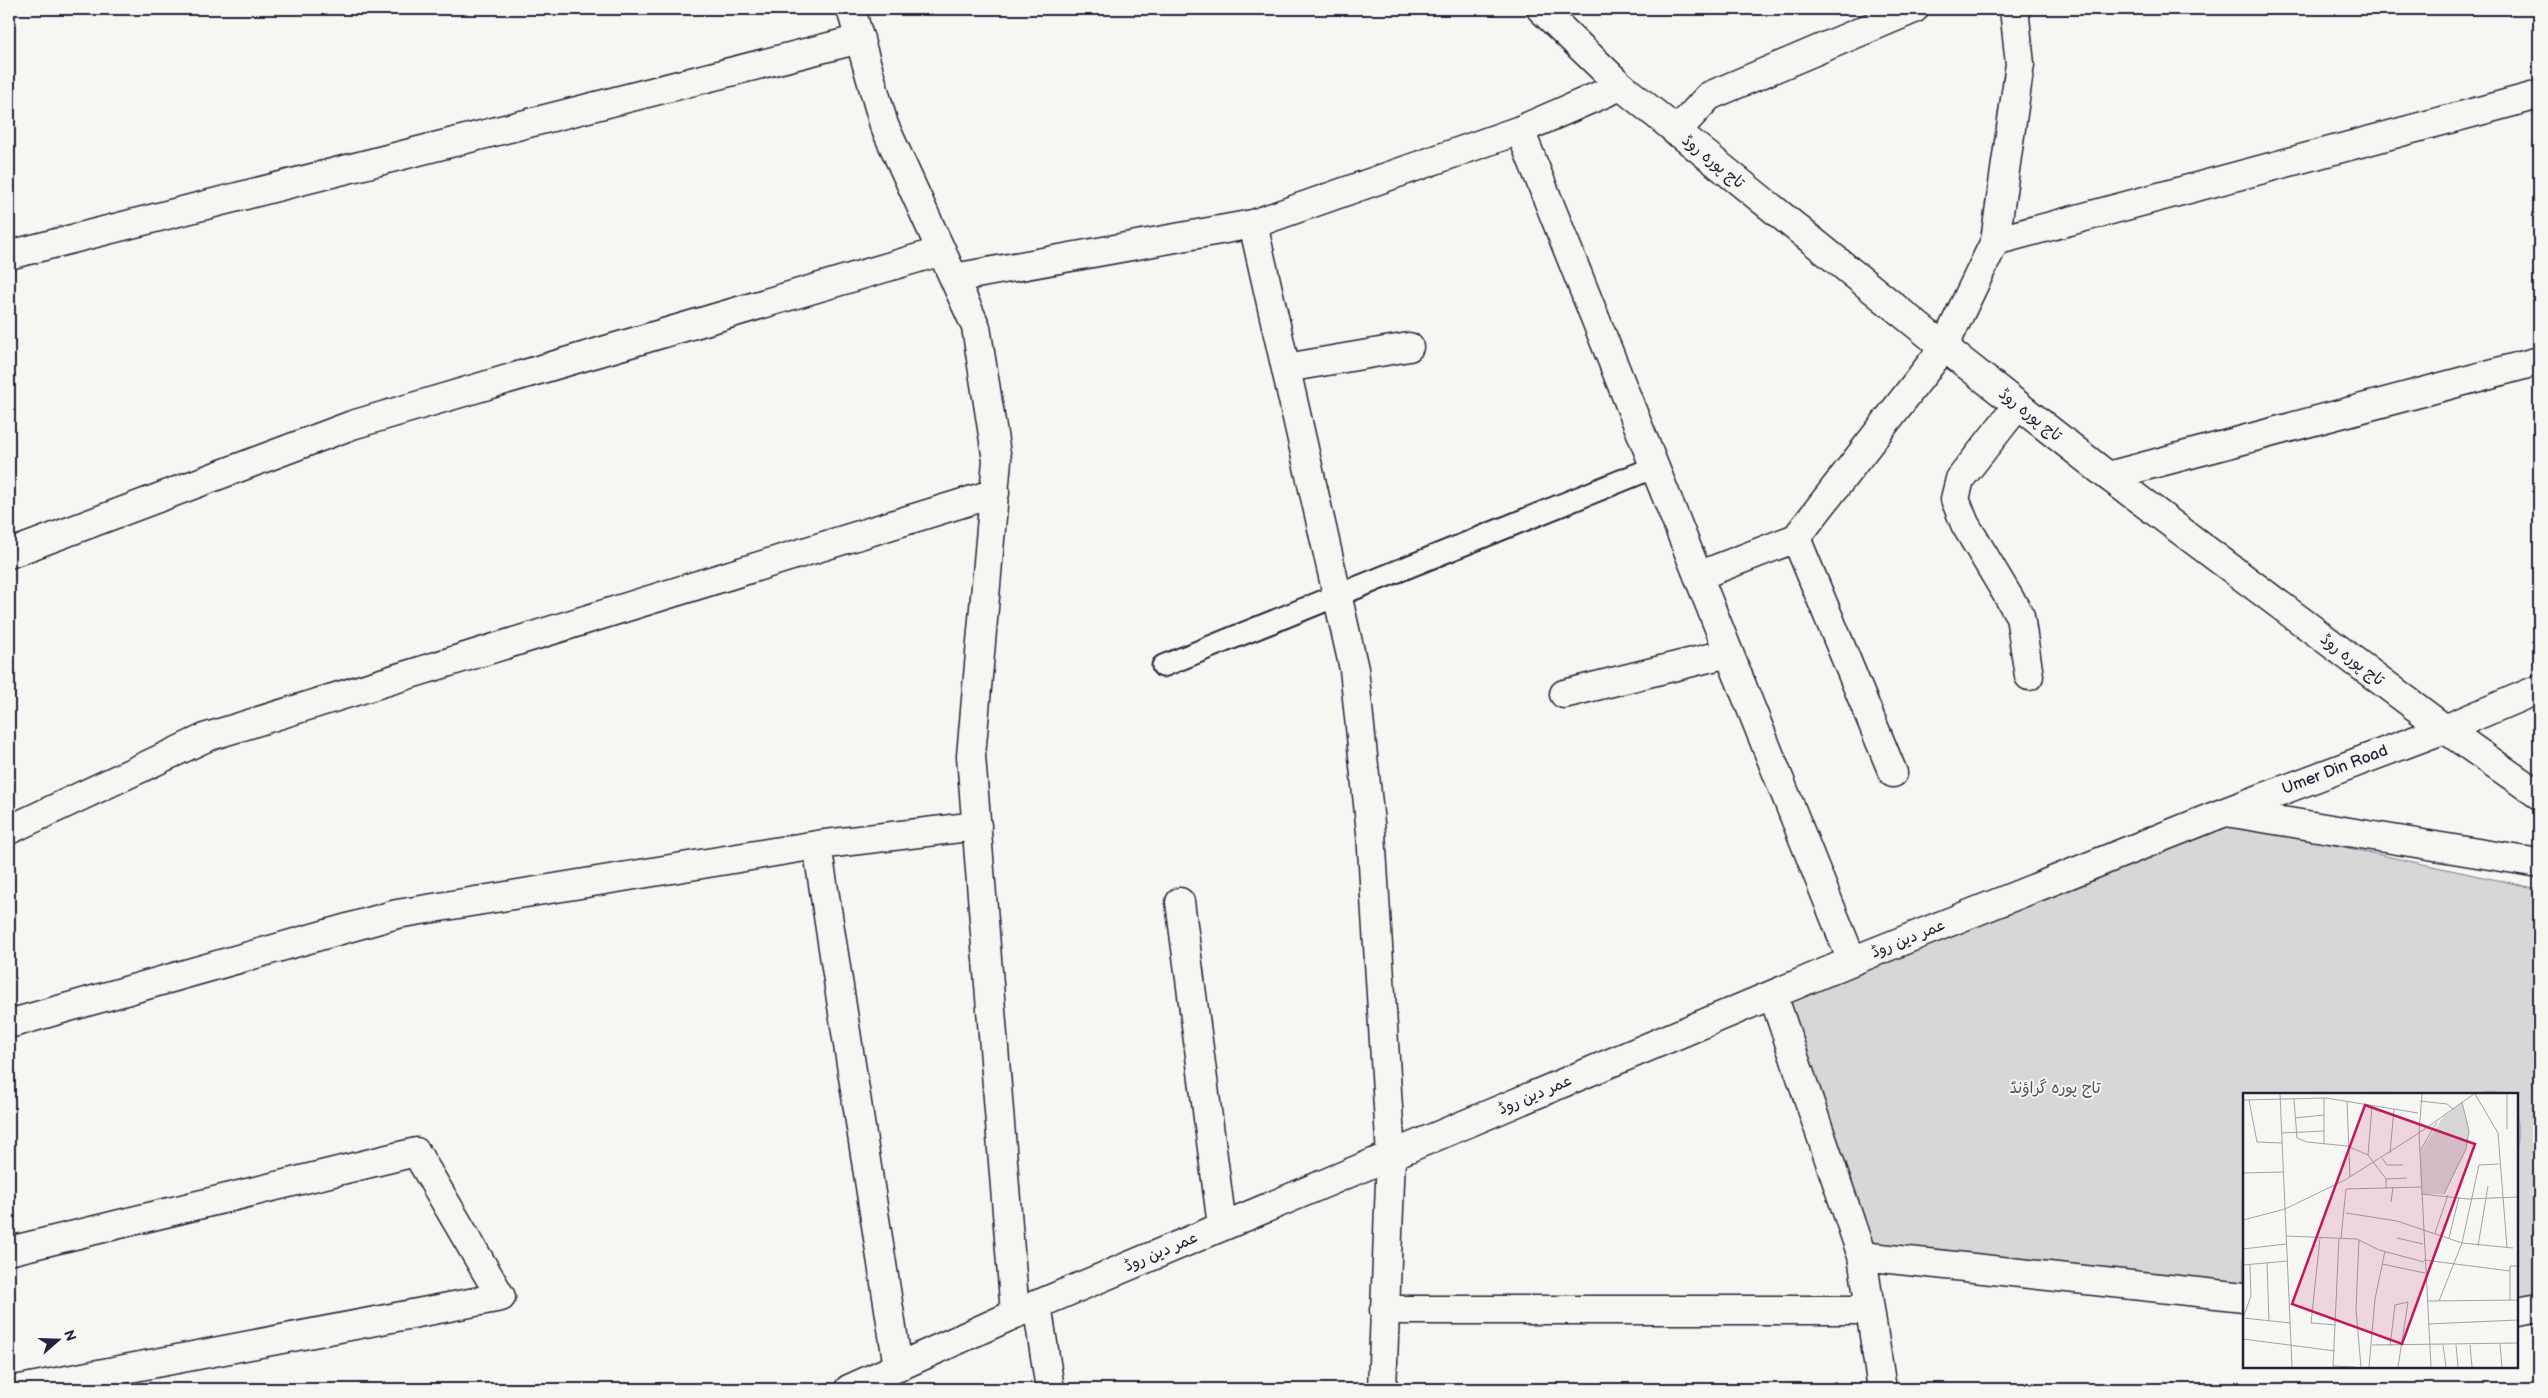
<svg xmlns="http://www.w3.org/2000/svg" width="2548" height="1398" font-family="'Balsamiq Sans','Playpen Sans Arabic',sans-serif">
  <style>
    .green { fill: #d7d7d7; stroke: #7c7c89 }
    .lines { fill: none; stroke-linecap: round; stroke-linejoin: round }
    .lane-casing { stroke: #22223b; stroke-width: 25 }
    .street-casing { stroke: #22223b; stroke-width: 31 }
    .secondary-casing { stroke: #22223b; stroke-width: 31 }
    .lane { stroke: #f6f6f2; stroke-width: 21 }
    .street { stroke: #f6f6f2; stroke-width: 28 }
    .secondary { stroke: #f6f6f2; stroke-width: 28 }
    .labels { text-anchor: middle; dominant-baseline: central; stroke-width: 4; stroke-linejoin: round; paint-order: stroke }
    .street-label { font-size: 16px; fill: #22223b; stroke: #f6f6f2 }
    .park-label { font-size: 16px; fill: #4f4f62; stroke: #f6f6f2 }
    .inset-road { fill: none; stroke: #a1a1a9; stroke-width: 1 }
    .view { fill: #c2185b; fill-opacity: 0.15; stroke: #c2185b; stroke-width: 2.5 }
    .inset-edge { fill: none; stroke: #22223b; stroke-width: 2.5 }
  </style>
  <rect width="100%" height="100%" fill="#f6f6f2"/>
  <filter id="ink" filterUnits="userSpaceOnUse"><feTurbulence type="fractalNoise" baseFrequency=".02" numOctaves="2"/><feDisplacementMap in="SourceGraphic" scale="10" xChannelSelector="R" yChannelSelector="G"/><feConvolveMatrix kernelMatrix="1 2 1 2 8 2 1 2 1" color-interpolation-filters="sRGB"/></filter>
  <g filter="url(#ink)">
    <!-- green -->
    <path class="green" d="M2223,821L2539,889V1307L2517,1311V1094H2244V1297L1862,1256L1773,995Z"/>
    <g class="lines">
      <!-- lane casing -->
      <g class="lane-casing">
        <path id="lane" d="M1163,666L1655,467"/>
      </g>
      <!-- street casing -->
      <g class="street-casing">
        <path id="street" d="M851,9L884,125L976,327L997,460L971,756L1015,1314
          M1520,130L1621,86
          M1676,132L1709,96L1914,9
          M1253,224L1354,669L1371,833L1391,1156L1382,1389
          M1995,241L2539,95
          M9,255L860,39
          M954,278L1253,224L1520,130L1852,961
          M1286,368L1409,347
          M2018,405L1960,479L1955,499L1965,524L2020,616L2029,676
          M2108,476L2539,361
          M1796,538L1893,773
          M9,554L352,425L942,251
          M1698,576L1796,538L1944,347L1995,241L2020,64L2014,9
          M1564,694L1729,653
          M9,830L207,737L995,493
          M817,845L898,1367
          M1180,902L1222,1226
          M1773,995L1862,1256L1882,1389
          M9,1024L397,914L817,845L977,826
          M9,1251L416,1152L501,1297L20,1389
          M1862,1256L2244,1297
          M1037,1304L1050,1389
          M1384,1310H1870
          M2517,1311L2539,1307"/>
      </g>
      <!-- secondary casing -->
      <g class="secondary-casing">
        <path id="secondary" d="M1541,9L1621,86L1944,347L2108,476L2445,729L2539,795
          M2226,812L2539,863
          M849,1389L1015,1314L1852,961L2225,812L2445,729L2539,689"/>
      </g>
      <!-- lane -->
      <use href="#lane" class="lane"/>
      <!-- street -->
      <use href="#street" class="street"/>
      <!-- secondary -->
      <use href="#secondary" class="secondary"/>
    </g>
  </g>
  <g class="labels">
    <!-- street labels -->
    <g class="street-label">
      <text transform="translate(1713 162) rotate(39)">تاج پورہ روڈ</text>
      <text transform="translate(2030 415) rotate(38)">تاج پورہ روڈ</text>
      <text transform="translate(2352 660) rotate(37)">تاج پورہ روڈ</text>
      <text transform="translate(2335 770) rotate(-21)">Umer Din Road</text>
      <text transform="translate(1908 939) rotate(-22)">عمر دین روڈ</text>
      <text transform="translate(1535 1095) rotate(-23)">عمر دین روڈ</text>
      <text transform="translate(1161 1252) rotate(-23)">عمر دین روڈ</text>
    </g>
    <!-- park labels -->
    <g class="park-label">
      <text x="2055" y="1088">تاج پورہ گراؤنڈ</text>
    </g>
  </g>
  <!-- overview -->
  <g transform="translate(2243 1093)">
    <rect width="275" height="275" fill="#f6f6f2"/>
    <path d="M219,9L226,38L223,56L201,101H178L177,60L200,24Z" fill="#d7d7d7"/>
    <path class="inset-road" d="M37,1L49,274M232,1L255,40L264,155M264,1V36M81,5V51M51,6L54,45L64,49L104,53L125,62L143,86V95M0,7L83,5L175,20M6,7L14,49L39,50M177,8L204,11L210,16M104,9L107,84M52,25L81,22M38,40L81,38M176,40L179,1M176,40L188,274M177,58L194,29M147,60L151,16M125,62L129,13M139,65L144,72H160M0,80L40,79M143,86L164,85M178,101L225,106L275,104M201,101L223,56L226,38L219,9M148,109L150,94M103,120L154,128L219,150L270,155M0,127L42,116L102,87L176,40L231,1M192,140L205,102M43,143L114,146L136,157L181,169M77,145L68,230L93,232M98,145L103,96L178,94M154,145L180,151M206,145L216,104M116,147L113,216L118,274M235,153L245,93M0,156L43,151M181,167L267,178V173H275M24,170L26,228M139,171L182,180M0,172L45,168M7,172L8,203L0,225L48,230M267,207V178M184,208L275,207M196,208L219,150L236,72L256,71M185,231L275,227M0,246L92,258M257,251L259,274M129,252L275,250M200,252L203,274M213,252L215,274M227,252L229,274M147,253L152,212L165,209L155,274M90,273L112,274M90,274L96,145M126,274L132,206L142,158"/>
    <path class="view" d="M122,12L232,51L159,251L49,211Z"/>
    <rect width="275" height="275" class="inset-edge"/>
  </g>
  <!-- margin -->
  <rect width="2548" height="1398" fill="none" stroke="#f6f6f2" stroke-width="30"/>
  <rect x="15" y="15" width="2518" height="1368" fill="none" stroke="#22223b" stroke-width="2" filter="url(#ink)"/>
  <!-- north arrow -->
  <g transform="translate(58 1340) rotate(70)" stroke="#f6f6f2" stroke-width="4" paint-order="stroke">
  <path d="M0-4L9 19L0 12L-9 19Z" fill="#22223b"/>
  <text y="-8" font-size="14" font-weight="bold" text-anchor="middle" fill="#22223b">N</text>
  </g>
</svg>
